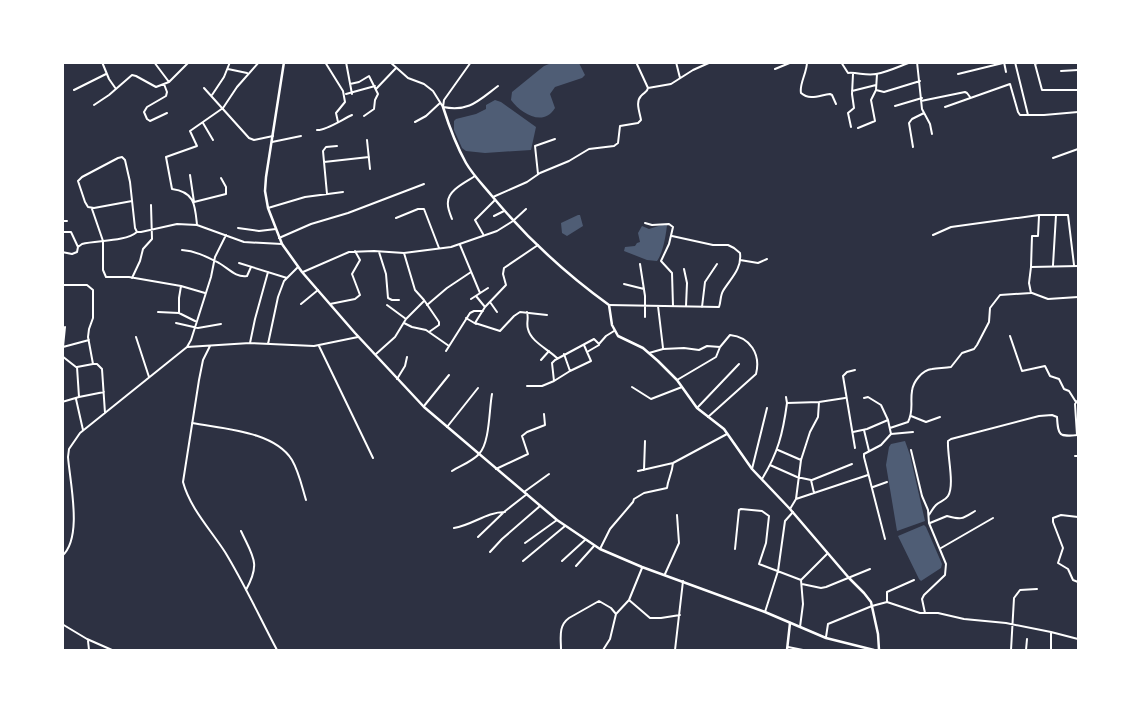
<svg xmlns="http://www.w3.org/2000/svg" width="1141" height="713" font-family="'DejaVu Sans',sans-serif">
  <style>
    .water { fill: #4f5d75 }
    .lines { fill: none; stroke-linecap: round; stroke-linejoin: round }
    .minor { stroke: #fff; stroke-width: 2 }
    .tertiary { stroke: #fff; stroke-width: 2.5 }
    .secondary { stroke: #fff; stroke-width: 2.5 }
  </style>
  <rect width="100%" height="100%" fill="#2d3142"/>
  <!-- water -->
  <path class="water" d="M554,62L579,63L585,75L582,78L555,87L550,94L555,108C544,127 521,114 511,100L512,92L544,66Z
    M495,100L501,102L536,127L531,150L485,153L466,151L462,148L454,130V121L456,119L476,114L486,109V105Z
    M578,215H580L583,226L567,236L562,233L561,223Z
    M665,224L667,225C666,235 663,253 657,261L647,260L624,251L625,247L635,246L637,243L640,242L638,233L642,226L649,229Z
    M905,441L910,455L925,521L897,531L886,465L889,447L891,444Z
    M924,525L926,527L942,564L941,568L921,581L919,579L898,536Z"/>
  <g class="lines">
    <!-- minor -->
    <path class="minor" d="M102,62L109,79L116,89
      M154,62L169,82
      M325,62L343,91L345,102L336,113L338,122
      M346,62L352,94
      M390,62L408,78L424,84L433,91L443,107C469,112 478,101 498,86
      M676,62L680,78
      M807,62C807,73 799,84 801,93C810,101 820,95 830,94L832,95L836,104
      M841,62L848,73C857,72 866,76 876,74C888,72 900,66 911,62
      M917,62L922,109L930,124L932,134
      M1004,62L1006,72
      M1015,62L1028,115
      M1040,62L1035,64L1042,90H1078
      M228,69L247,73
      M775,69L792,62
      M1061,71L1078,70
      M958,74L1007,62
      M164,84L167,92L166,96L147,107L144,112L147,119L150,121L167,113
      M350,84L359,82L369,76L378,94L375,100L374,109L364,116
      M204,88L249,138L254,140L273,136
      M648,88L671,84L693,70L711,62
      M376,89L396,68
      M74,90L106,74
      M876,90L884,92L920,81
      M852,91L876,85
      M346,94L375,86
      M212,95L224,77L230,62
      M921,101L965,92L967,93L970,97
      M94,105L109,95L132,75L136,76L156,87L169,82L189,62
      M895,106L922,98
      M443,107L444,100L471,62
      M945,107L1010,84L1018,112L1020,115H1044L1078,112
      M415,122L426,116L440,103
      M203,123L213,140
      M851,127L848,113L854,108L852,94L853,74
      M858,128L875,121L871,100L876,90L877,74
      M317,130C325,131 343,119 352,115
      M367,140L370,169
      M272,142L301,136
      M913,147L909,123L912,119L924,113
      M1053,158L1078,149
      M324,162L369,157
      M538,174L535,146L555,139
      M190,175L194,202L226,194V187L221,178
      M327,194L323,151L326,147L337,146
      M493,197L527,182L540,173L569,161L589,149L614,146L618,143L620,126L638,123L641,120C640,113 635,102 641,96C644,92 647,93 648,88L636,62
      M132,201L94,208L88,207L85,202L78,181L82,177L118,158L122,157L125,160L130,182L135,228L137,232H141L177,224L197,225L244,242L282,244
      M268,208L305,197L343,192
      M92,209L103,241V270L106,277H129L181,286L205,293
      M494,216L504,211
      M396,218L418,209H424L439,248
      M452,219C450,214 447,207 448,202C448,190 466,182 475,176
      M62,221H67
      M645,223L652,225L669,224L673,227L669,244L661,261L672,273L673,306
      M197,225C195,205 195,192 172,189L166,157L197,146L190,131L223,108L237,87L259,62
      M238,228L259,231L276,229
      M62,232H71L78,247
      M483,234L475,220L495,200
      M933,235L951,227L1039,215H1068L1074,265
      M279,238L311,224L348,213L424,184
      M460,245L480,293
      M538,245L504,268L503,274L506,285L485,307L475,323L500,331L514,316L520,312L547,315
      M182,250C196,251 207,257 219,263C228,268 236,278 247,276L251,267
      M62,252L72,254L77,252L78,247L82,244C97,240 125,242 137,232
      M379,252L386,274L388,298L392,300H399
      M404,253L415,290L424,300L439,322V325L429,332
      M740,260L758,263L767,259
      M239,263L287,278
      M640,264L645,296V317
      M1053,265L1056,215
      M1031,267L1032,236H1038L1039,216
      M684,269L687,283L686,306
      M303,272L349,252L374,251L404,253L451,247L497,231L513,221L526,209
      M132,278L140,261L143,249L152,239L151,205
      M624,284L644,289
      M62,285H87L93,290V318L89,329L88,337L93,364H97L102,369L105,413
      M181,286L179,298V313L195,321
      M1032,293L1048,299L1078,297
      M476,296L485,307
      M471,299L488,288
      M490,302L497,312
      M301,304L318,290
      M330,304L355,299L360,295L352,274L360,260L355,251
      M427,305L447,288L471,272
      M609,305L719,307C721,302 720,296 723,291C731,278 742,269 740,253L734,248L728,245H713L672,236
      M658,306L663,348
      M702,307L705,282L717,264
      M158,312L179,313
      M527,312C529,319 526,323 528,329C531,342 548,349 557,358
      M466,318L476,324
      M406,319L424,301
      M176,323L198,328L221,324
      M404,323L412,327L426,330L449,346
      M1010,336L1022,371L1045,366L1050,376L1059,379L1064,389L1069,391L1076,402
      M136,337L149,377
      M250,343L255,319L268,272
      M268,344L278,297L284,281L298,267
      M584,345L587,352L599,345
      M210,346L203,360L199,380L183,482C190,508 210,529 225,552C244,583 260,618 277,650
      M319,346L373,458
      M63,347L89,340
      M63,347L65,327
      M187,347L191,340L211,277L215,257L226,235
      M446,351L470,313L474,311H483
      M649,353L663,349L684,348L699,350L707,346L720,347L716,357L677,380
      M376,354L395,337L406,319L387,305
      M564,354L570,371L591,361L587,352
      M62,356L76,367
      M541,360L549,351
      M855,370L847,372L843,376L855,448
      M397,379L405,366L407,357
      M554,381L570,371
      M527,386H542L554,381L552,363L555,360L594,339L599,344L606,336L614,331
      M632,387L651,399L682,387
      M79,397L77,367L93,364
      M76,399L83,430
      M62,402L79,397L104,392
      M787,403L819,402L845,398
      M424,406L449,375
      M698,407L739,364
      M911,416L926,422L940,417
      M708,417L756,374C761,354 750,337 730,335L720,347
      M888,420L891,434
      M192,423C223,429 274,431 292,460C299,472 302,487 306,500
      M447,427L478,388
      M890,428L908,422C914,411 910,402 912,391C913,382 922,370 932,369C938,368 945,368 951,367L962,353L974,349L977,345L989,322L990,308L1000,295L1031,293L1029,283L1031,267L1078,266
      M864,430L869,451
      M853,432L867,429L888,420L881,405L868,397L864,398
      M1077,435L1075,404L1078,400
      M778,450L801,460L796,499
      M911,450L922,496L928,510L929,523L946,564L945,575L924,595L922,599L925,613
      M1075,456H1078
      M801,460L810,432L818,417L819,402
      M770,465L797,477L811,480L814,493
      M496,469L528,454L522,436L527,432L545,425L544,414
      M752,469L767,408
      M644,470L645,441
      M452,471C460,466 473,461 479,454C490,443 489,409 492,394
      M638,471L673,463L727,434
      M762,479C778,453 783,433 787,403L786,397
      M812,480L852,464
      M873,487L887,482
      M524,492L549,474
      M790,509L796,499L868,475
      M929,515C931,512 933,508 936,505C940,501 945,501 948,496C955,485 947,455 948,441L951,439L1039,416L1052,415L1057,417C1058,436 1059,437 1078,435
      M1078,517L1061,515L1053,518V522L1063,548L1058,563L1068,569L1073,580L1078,582
      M930,523L947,516C962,520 962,519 975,511
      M454,528C473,525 486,512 505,512
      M241,531C253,557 261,563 246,590
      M478,537L504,512L527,494
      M885,539L864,457V454L881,445L891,434L913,432
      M525,543L557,520
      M941,548L993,518
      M600,549L610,529L633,502L634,499L644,493L667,488C668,479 672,474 673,463
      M735,549L739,510L741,509L762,511L769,516L766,543L759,564L801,580
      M490,552L502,539L540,506
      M62,556C83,538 70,483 68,457L69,449L80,433L187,347L250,343L314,346L358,337
      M523,561L565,526
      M562,561L585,540
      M576,566L594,546
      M665,574L679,543L677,515
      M802,584L821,588L826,587L870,569
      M629,600L650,618H661L680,615
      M887,602V592L914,580
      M765,612L778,571L785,521L793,512
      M62,624L87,639L112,650
      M800,627L803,604L801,580L827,554
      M826,637L828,624L872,606L887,602L920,613H938L964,619L1006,623L1051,632L1078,639
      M88,641L89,650
      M788,647L803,650
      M561,650C561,638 558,626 569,618L599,601L611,608L616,614
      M603,650L610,639L616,614L629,600L642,568
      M675,650L683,581
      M1011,650L1014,598L1020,590L1037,589
      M1026,650L1027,639
      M1051,650V632"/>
    <!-- tertiary -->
    <path class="tertiary" d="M443,107C449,126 456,145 466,163C473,175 483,185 492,196C526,237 566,274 609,305L612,325L618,336L643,348L658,361L677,380L697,408L724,429L752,469L790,509L849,578L864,593L871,602L878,634L879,650
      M787,650L790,623"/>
    <!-- secondary -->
    <path class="secondary" d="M284,62L266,177L265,191L268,208L282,244L302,272L355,333L424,407L557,520L600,549L642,567L765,612L826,638L874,650"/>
  </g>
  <!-- border -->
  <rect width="1141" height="713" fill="none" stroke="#ffffff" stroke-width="128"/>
</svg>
